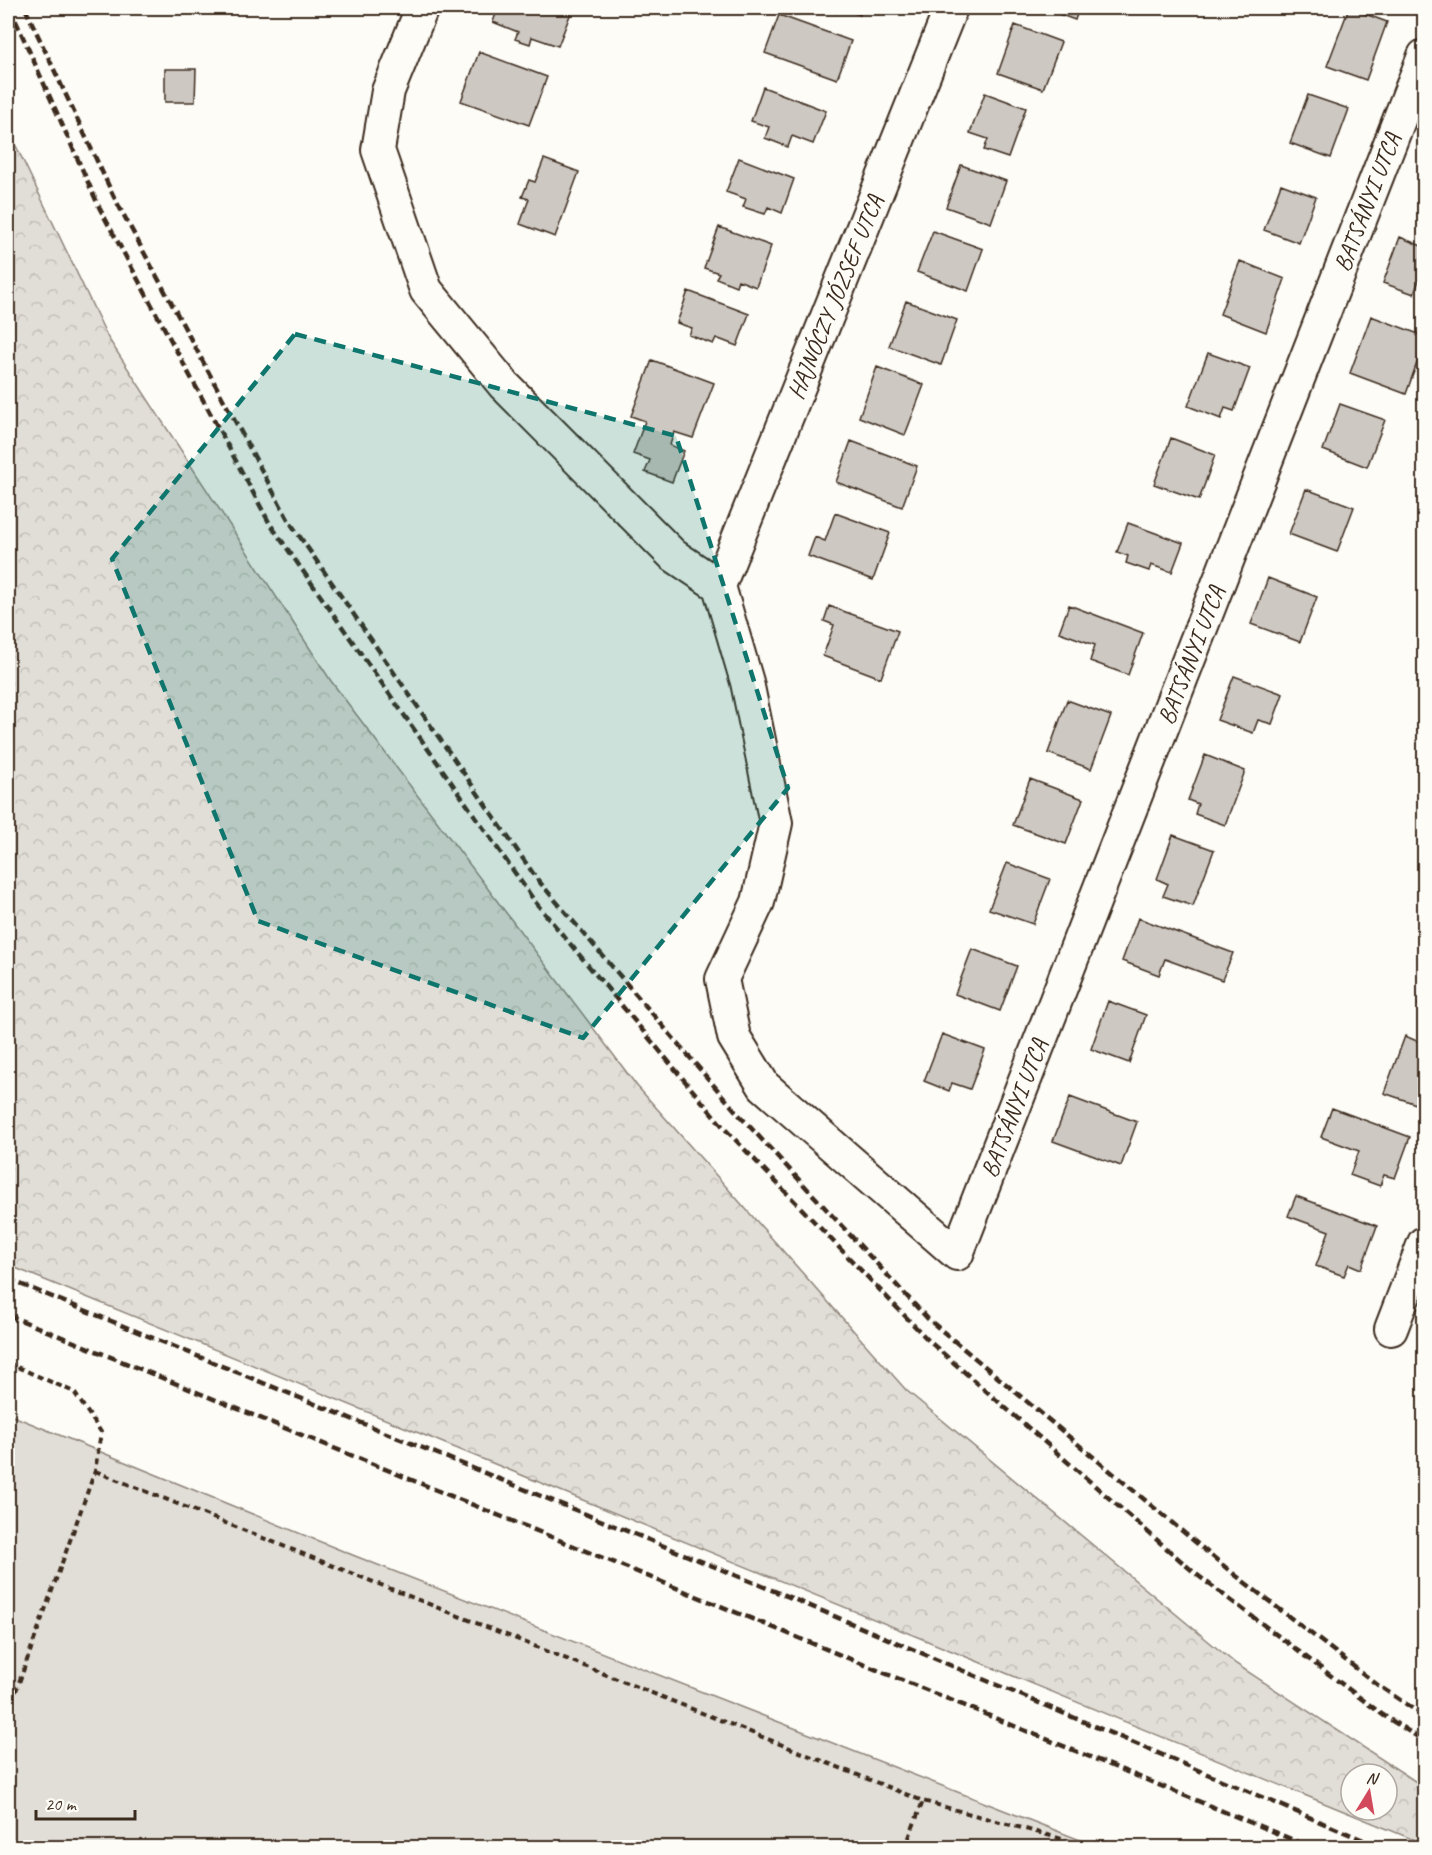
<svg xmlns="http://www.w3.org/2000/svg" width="1432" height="1855" font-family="Caveat,sans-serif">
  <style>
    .forest { fill: url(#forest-crowns); stroke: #8e847a; stroke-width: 1.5; fill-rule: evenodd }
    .garden { fill: #e1ded7; stroke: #8e847a; stroke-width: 1.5 }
    .building { fill: #cdc8c2; stroke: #3b2a1e; stroke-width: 1.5 }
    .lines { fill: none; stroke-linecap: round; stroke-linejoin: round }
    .minor-casing { stroke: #3b2a1e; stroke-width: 36 }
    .path { stroke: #3b2a1e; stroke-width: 4; stroke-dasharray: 6 4.5; stroke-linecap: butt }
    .minor { stroke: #fdfcf7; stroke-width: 32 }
    .rail { stroke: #3b2a1e; stroke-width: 4.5; stroke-dasharray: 9 4.5; stroke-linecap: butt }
    .marked { fill: #0f766e; fill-opacity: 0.2; stroke: #0f766e; stroke-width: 4.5; stroke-dasharray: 12 8; stroke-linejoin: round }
    .labels { text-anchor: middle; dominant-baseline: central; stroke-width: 4.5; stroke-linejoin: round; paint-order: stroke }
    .street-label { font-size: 24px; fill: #3b2a1e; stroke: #fdfcf7 }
  </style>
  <defs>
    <pattern id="forest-crowns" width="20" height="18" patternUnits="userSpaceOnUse" patternTransform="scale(1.5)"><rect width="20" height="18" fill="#e1ded7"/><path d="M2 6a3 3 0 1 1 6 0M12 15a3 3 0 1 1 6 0" fill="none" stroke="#c2bfb8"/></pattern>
  </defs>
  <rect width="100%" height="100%" fill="#fdfcf7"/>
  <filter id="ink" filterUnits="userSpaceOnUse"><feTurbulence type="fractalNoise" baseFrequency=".0167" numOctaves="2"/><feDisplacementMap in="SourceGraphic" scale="12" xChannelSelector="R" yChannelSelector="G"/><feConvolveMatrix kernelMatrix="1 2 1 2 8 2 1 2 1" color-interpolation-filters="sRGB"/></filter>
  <g filter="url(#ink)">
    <!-- forest -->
    <path class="forest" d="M8,129L108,338L331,681L637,1086L906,1390L1236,1664L1424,1787V1844L8,1265ZM1351,1774H1387V1810H1351Z"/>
    <!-- garden -->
    <path class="garden" d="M8,1414L355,1556L1098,1847H8Z"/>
    <!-- building -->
    <path class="building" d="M498,8H565L572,10L558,46L532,37L530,44L515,39L518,32L493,22Z
      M822,8H839L836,13Z
      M840,8H862L860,15Z
      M1042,8H1079L1075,20Z
      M1349,8L1387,22L1366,80L1327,66Z
      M779,15L851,41L837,79L765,53Z
      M1015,25L1061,42L1043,89L998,73Z
      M479,52L547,77L529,125L461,101Z
      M165,69H196L195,102H165Z
      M763,87L826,111L813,144L792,136L788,147L765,138L769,127L751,121Z
      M985,93L1026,108L1008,158L984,150L988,139L970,133Z
      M1308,95L1349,109L1331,158L1290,143Z
      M739,158L794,179L782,213L768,207L765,214L743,207L746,199L726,192Z
      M544,159L579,172L555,237L520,224L529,199L522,197L529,180L535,182Z
      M961,165L1006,181L991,223L946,207Z
      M1281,184L1316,197L1299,243L1264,230Z
      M719,227L771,246L756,287L738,280L736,286L716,278L719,273L704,268Z
      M933,231L983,249L968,291L917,272Z
      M1400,237L1424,247V266L1414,294L1383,283Z
      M1240,261L1285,279L1266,332L1220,314Z
      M688,291L749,314L737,346L716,338L713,344L689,335L692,328L677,323Z
      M906,301L957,320L941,365L889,346Z
      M1371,316L1424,336V343L1406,394L1350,373Z
      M1208,353L1250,368L1234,411L1225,408L1221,419L1188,406Z
      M652,360L714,383L693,438L674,432L670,445L684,451L672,482L645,472L650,460L633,454L645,421L631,416Z
      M877,367L924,385L905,435L859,417Z
      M1340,404L1385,420L1367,467L1323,450Z
      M1171,438L1215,455L1199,500L1154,484Z
      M851,441L917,466L902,507L836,482Z
      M1306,489L1354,507L1337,552L1289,534Z
      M835,513L890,533L873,580L808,556L815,537L825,541Z
      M1128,523L1183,543L1172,572L1151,565L1149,571L1126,563L1128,556L1117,552Z
      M1268,578L1317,597L1300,642L1251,624Z
      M1069,605L1143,633L1128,675L1090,661L1095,645L1059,632Z
      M829,606L898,631L881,678L823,656L834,625L824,621Z
      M1234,676L1283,694L1272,724L1258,720L1253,733L1217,720Z
      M1067,700L1111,716L1091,769L1048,753Z
      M1205,755L1245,771L1225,825L1195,814L1198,804L1188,800Z
      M1030,779L1083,799L1066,844L1013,825Z
      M1173,835L1214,850L1193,906L1163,896L1168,884L1157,879Z
      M1007,863L1050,879L1033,924L989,909Z
      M1138,918L1233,953L1222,980L1165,959L1159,975L1122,961Z
      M972,949L1017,966L1000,1011L955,994Z
      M1424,986V1007L1418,1005Z
      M1108,1001L1146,1015L1129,1063L1091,1049Z
      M942,1034L985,1050L970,1089L952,1083L949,1091L924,1081Z
      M1405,1036L1424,1044V1097L1419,1095L1416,1104L1384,1093Z
      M1070,1097L1137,1122L1121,1166L1053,1141Z
      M1332,1108L1410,1137L1395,1178L1384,1175L1380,1186L1350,1175L1359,1151L1321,1137Z
      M1296,1196L1377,1226L1361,1269L1349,1264L1344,1276L1316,1266L1329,1231L1288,1216Z"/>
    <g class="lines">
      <!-- minor casing -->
      <g class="minor-casing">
        <path id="minor" d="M422,8L388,91L378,150L426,290L504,385L673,555L719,586L747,682L776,823L758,902L722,979L734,1037L764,1086L957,1254L1424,56
          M719,586L951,8
          M1391,1329L1424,1243"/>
      </g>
      <!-- path -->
      <path class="path" d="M8,1363L74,1392L101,1432L95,1471L8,1713
        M95,1471L923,1801L1095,1848
        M905,1848L923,1801"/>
      <!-- minor -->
      <use href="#minor" class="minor"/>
      <!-- rail -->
      <path class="rail" d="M10,8L100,209L270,524L536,903L725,1129L930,1342L1196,1574L1383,1715L1424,1741
        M25,8L114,197L289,521L537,879L740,1116L928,1319L1230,1571L1379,1686L1424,1716
        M8,1279L789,1597L1382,1848
        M8,1315L1313,1848"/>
    </g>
  </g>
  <!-- marked area -->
  <path class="marked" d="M295,334L676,436L788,788L583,1038L258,921L112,559Z"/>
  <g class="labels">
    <!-- street labels -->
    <g class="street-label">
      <text transform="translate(1367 202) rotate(-69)">BATSÁNYI UTCA</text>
      <text transform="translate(835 297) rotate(-68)">HAJNÓCZY JÓZSEF UTCA</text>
      <text transform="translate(1191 655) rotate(-69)">BATSÁNYI UTCA</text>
      <text transform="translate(1014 1108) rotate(-69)">BATSÁNYI UTCA</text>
    </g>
  </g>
  <!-- margin -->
  <rect width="1432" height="1855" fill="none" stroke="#fdfcf7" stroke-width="30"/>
  <rect x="15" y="15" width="1402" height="1825" fill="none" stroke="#3b2a1e" stroke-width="2" filter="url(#ink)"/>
  <!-- north arrow -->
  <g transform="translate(1369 1792) rotate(11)"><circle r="28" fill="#fdfcf7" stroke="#afa8a0" stroke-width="1.5"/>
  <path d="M0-4.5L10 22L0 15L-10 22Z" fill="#d1495b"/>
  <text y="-9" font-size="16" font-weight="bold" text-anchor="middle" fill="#3b2a1e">N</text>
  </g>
  <!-- scale -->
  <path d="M36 1810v9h99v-9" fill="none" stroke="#3b2a1e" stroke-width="3"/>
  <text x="45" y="1810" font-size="18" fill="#3b2a1e" stroke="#fdfcf7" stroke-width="4.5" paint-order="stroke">20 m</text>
</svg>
